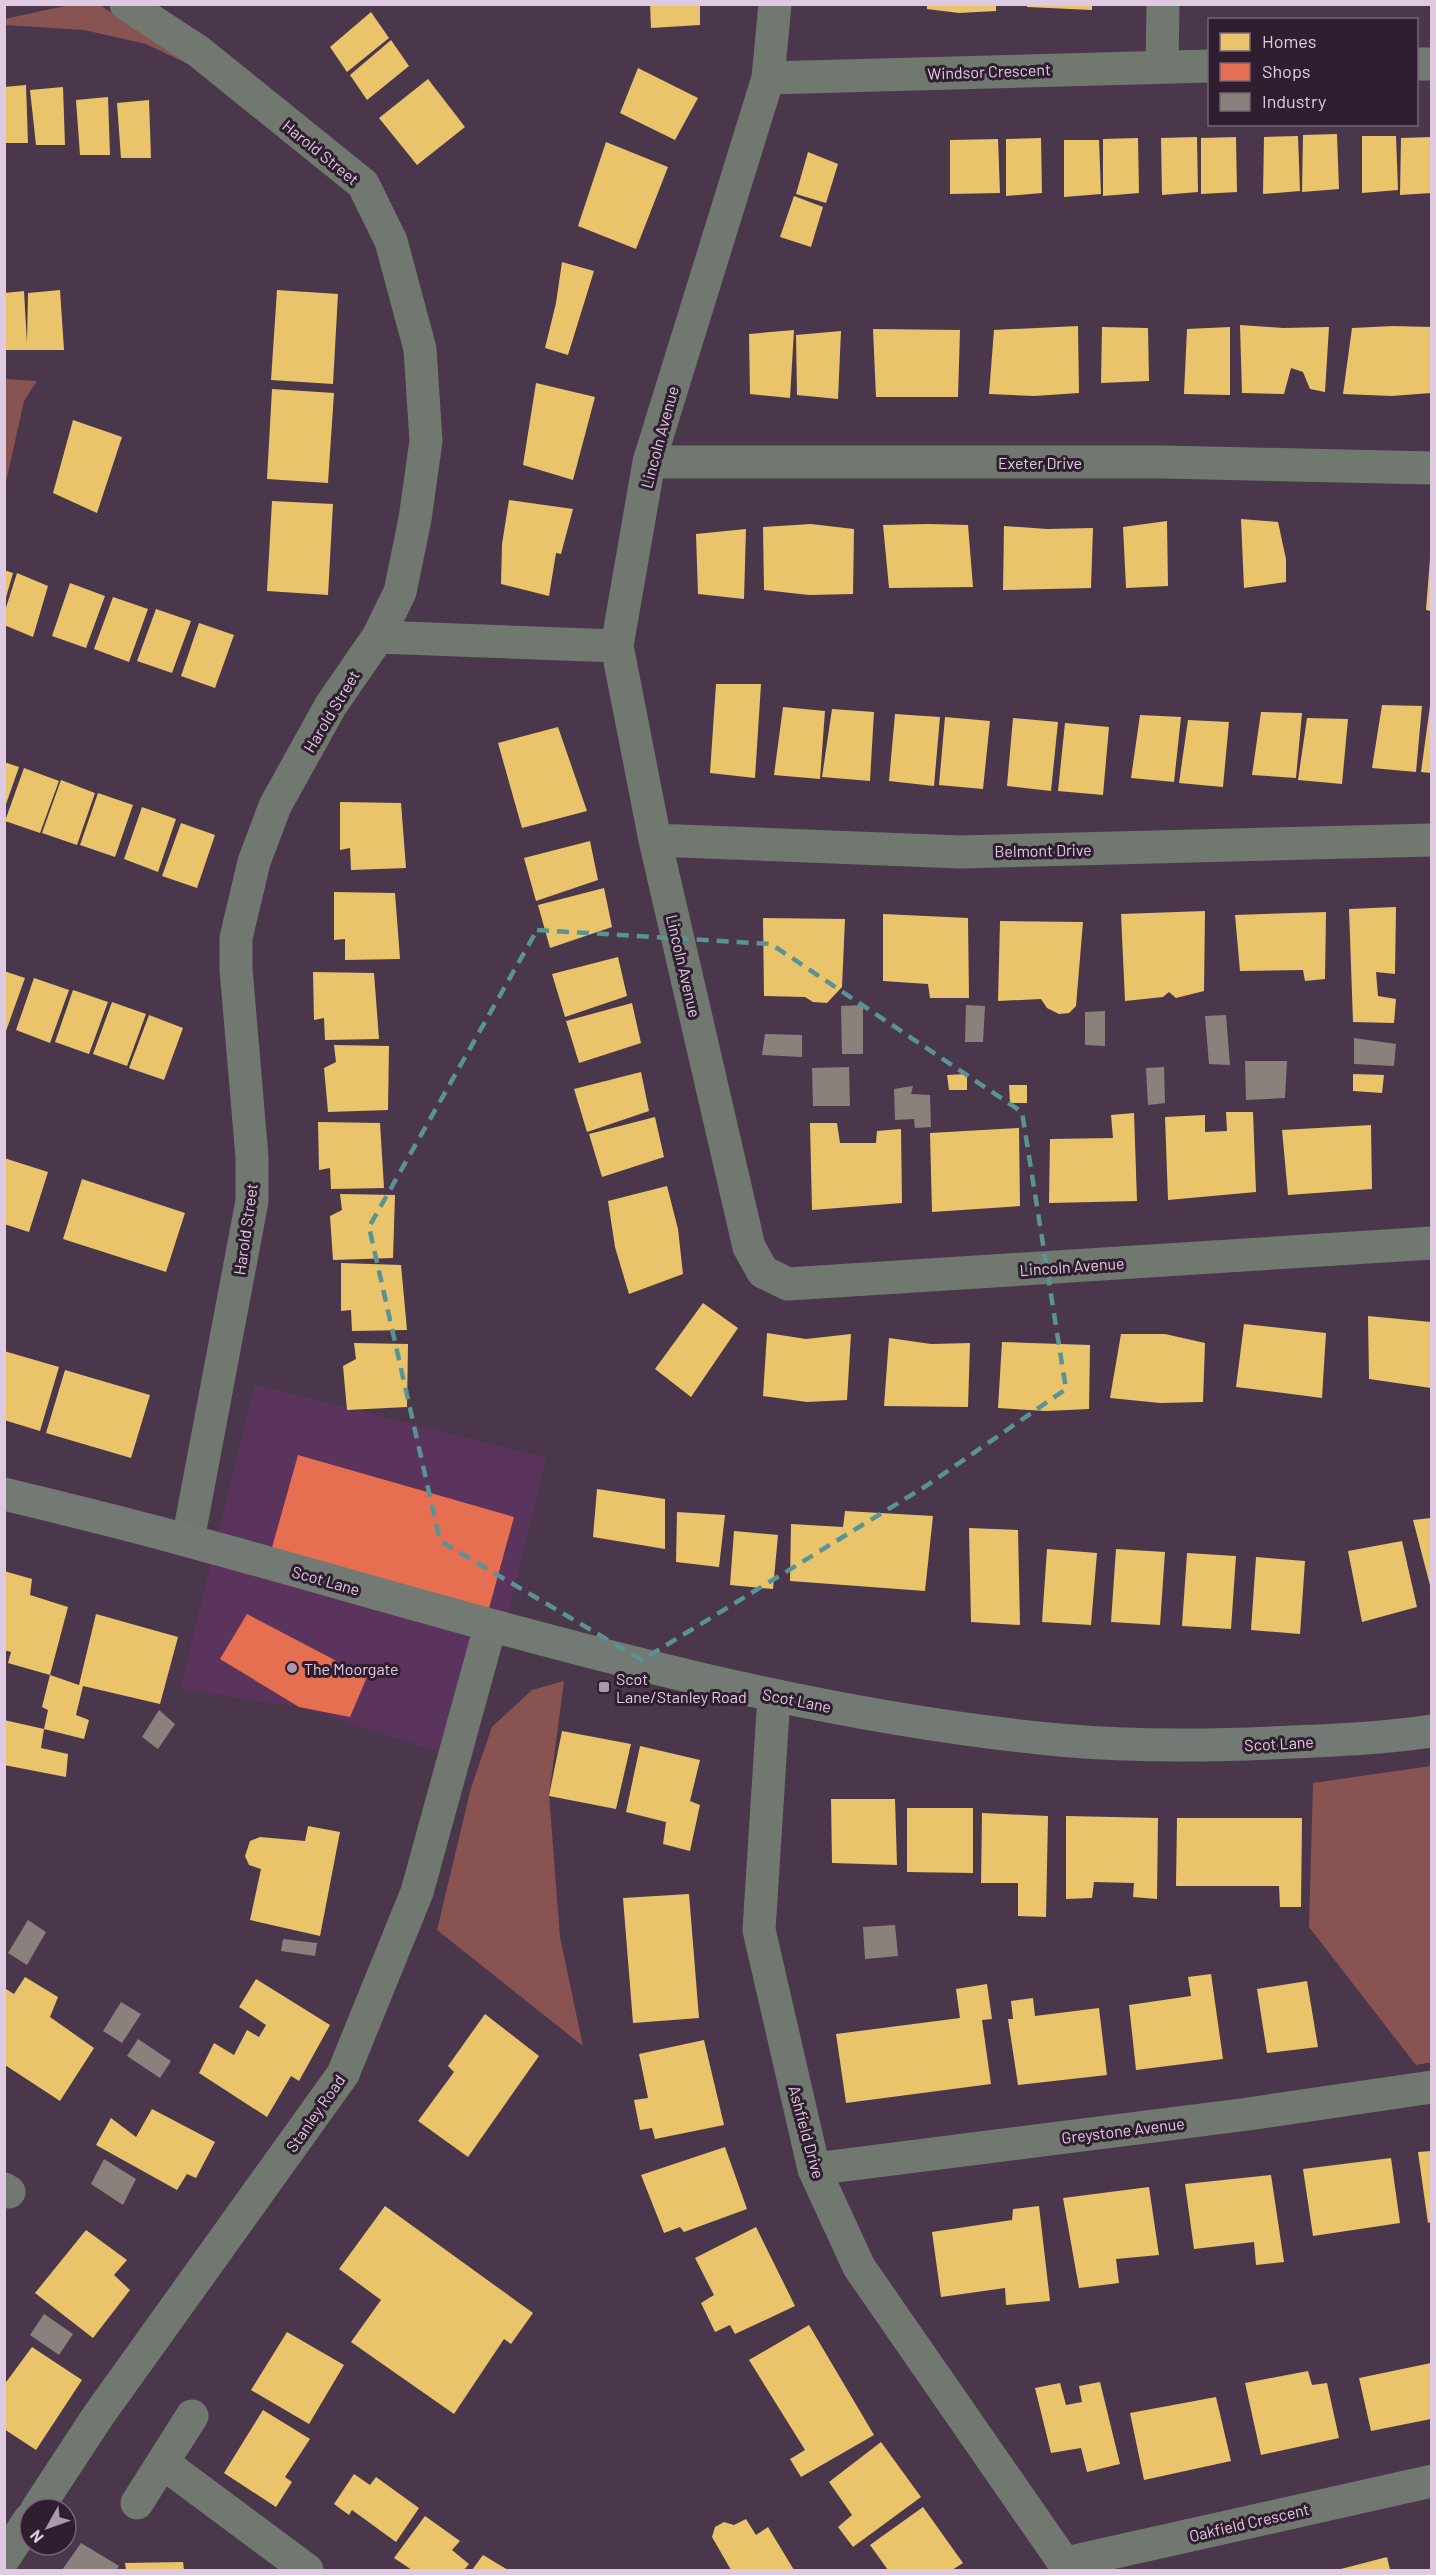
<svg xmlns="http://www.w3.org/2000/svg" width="1436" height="2575" font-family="Barlow,sans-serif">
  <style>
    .built { fill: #5b345d }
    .green { fill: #895351 }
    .homes { fill: #e9c46a }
    .shops { fill: #e76f51 }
    .industry { fill: #8a817c }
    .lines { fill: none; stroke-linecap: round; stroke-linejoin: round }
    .street { stroke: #707870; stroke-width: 33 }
    .secondary { stroke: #737973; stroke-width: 33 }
    .marked { fill: none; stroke: #589396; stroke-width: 4.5; stroke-dasharray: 12 8; stroke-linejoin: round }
    .poi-dot { fill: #ac97ad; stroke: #2f1e30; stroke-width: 2 }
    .labels { text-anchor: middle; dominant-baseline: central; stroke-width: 6; stroke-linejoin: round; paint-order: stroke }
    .street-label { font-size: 16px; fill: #e0cae1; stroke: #2f1e30 }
    .poi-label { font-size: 16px; fill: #e0cae1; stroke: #2f1e30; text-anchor: start }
  </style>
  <rect width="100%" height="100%" fill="#4b374c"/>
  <!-- built -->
  <path class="built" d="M255,1385L546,1458L471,1762L299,1707L180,1689Z"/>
  <!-- green -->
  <path class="green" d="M69,5H100L194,67L146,44L84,30L5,25V19Z
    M5,379L37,381L24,401L5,486Z
    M564,1681L549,1795L560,1937L583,2046L437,1930L471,1788L492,1727L532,1690Z
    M1431,1766L1432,2062L1416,2065L1309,1927L1313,1783Z"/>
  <!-- homes -->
  <path class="homes" d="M650,4H700V25L651,28Z
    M927,4H996V11L959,13L927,9Z
    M1027,4H1092V10L1027,7Z
    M371,12L389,38L347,72L330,47Z
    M391,40L409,66L367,100L350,75Z
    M638,68L698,98L675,140L620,113Z
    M428,79L465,127L417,165L379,118Z
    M26,85L28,143H4V87Z
    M63,87L65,145H36L30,90Z
    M108,97L110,155H80L76,100Z
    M149,100L151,158H121L117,103Z
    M1337,134L1339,189L1302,192L1303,135Z
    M1298,136L1300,191L1263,194L1264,137Z
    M1362,136H1396L1398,190L1362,193Z
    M1197,137L1198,192L1162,195L1161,138Z
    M1236,137L1237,192L1201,194V138Z
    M1431,137V193L1400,195L1401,138Z
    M1041,138L1042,193L1006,196V139Z
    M1138,138L1139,193L1103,196V139Z
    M998,139L1000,193L950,194V140Z
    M1064,140H1099L1101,194L1064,197Z
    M606,142L668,167L636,249L578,226Z
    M808,152L838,164L826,203L796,194Z
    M794,196L823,207L811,247L780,237Z
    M562,262L594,271L568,355L545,348L556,303Z
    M60,290L64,350H4V293L24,291L27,343L28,293Z
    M277,290L338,294L333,384L271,380Z
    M1240,325L1283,328L1329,327L1325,392L1310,389L1303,372L1291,368L1284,394L1242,393Z
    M1078,326L1079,393L1034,396L989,394L994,330Z
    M1393,326L1431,327V393L1392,396L1343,394L1352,328Z
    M1102,327L1148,328L1149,381L1101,383Z
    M1230,327V395L1184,394L1187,329Z
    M873,329L960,330L958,397H876Z
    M794,330L790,398L750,394L749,334Z
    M841,331L838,399L797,395L796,335Z
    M536,383L595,397L573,480L523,465Z
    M272,389L334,393L328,483L267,479Z
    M73,420L122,437L97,513L53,493Z
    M509,500L573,509L561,554L556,553L549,596L501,584L502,544Z
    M272,501L333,504L328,595L267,591Z
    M1241,519L1278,522L1286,559V582L1244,588Z
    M1167,521L1168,586L1126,588L1123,527Z
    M811,524L854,529L853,594L809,595L764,590L763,527Z
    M928,524L968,525L973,587L889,588L883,525Z
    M1004,526L1047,529L1093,528L1091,588L1003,590Z
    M746,529L744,599L698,594L696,534Z
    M1430,559L1431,560V611L1426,610Z
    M4,570L13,573L5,601H4Z
    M17,573L48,586L33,637L4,625V614Z
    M70,583L105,596L86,648L52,636Z
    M113,597L148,609L129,662L94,649Z
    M156,609L191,621L172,673L137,661Z
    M199,623L234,635L215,688L181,676Z
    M716,684H761L755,778L710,773Z
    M1382,705L1422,706L1416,772L1372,768Z
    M1430,706H1431V773L1421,772Z
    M783,707L825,711L820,779L774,775Z
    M832,709L874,712L870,781L822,777Z
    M1261,712L1302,713L1296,778L1252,775Z
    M895,714L940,717L934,786L889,781Z
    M1140,715L1181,717L1174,782L1131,778Z
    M945,717L990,721L983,789L939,785Z
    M1013,718L1058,722L1051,791L1007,786Z
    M1307,718L1348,719L1342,784L1298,780Z
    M1188,720L1229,722L1223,787L1179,783Z
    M1065,723L1109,727L1103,795L1058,791Z
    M558,727L587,811L522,828L498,743Z
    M4,762L19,767L5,807H4Z
    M24,768L59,781L40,833L5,821Z
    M61,780L95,793L77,845L42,833Z
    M98,793L133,805L115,857L80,845Z
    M340,802L401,803L406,868L351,870L350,848L340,850Z
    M142,807L176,819L158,872L124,859Z
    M181,823L215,835L197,888L162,876Z
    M590,841L598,880L536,901L524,858Z
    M604,888L612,927L550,948L538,905Z
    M334,892L395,893L400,959L345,960V939L334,940Z
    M1396,907L1395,974L1376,972L1378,996L1396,999L1394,1023L1353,1022L1349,909Z
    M1205,911L1204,991L1176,998L1169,992L1163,997L1125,1001L1121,914Z
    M1326,912L1325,979L1305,981L1303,970L1240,971L1235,915Z
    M883,914L968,918L969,998H930L928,984L883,981Z
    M763,918L845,919L842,987L827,1003L813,1002L805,997L764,996Z
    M1000,921L1083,922L1076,1006L1069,1013L1059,1014L1047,1008L1041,999L998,1001Z
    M618,957L627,996L565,1017L552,974Z
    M4,971L25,978L6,1031L4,1030Z
    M313,972L374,973L379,1039L325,1040L324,1018L314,1020Z
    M34,978L69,990L50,1043L16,1030Z
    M73,990L108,1002L89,1054L55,1042Z
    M112,1002L146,1014L127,1066L93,1054Z
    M632,1003L641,1043L579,1063L566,1021Z
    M149,1015L183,1028L164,1080L129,1068Z
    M334,1045L389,1046L388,1110L328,1112L324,1068L336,1062Z
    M641,1072L649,1111L587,1132L574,1089Z
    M967,1074V1090H949L947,1075Z
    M1353,1074L1384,1075L1382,1093L1353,1091Z
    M1009,1085H1027V1103H1010Z
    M1226,1112H1253L1256,1192L1168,1200L1165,1117L1205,1115V1132L1227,1131Z
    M1134,1113L1137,1201L1049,1203L1050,1139L1113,1138L1111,1115Z
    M655,1117L664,1157L602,1177L589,1134Z
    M318,1122L380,1123L384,1188L331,1189L330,1168L319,1170Z
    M810,1123H837L840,1143H876L877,1131L901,1129L902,1203L812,1210Z
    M1371,1125L1372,1189L1288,1195L1282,1130Z
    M1019,1128L1020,1206L932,1212L930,1133Z
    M4,1158L48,1172L29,1232L4,1224Z
    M82,1179L185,1213L166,1272L63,1239Z
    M667,1186L678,1229L683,1274L629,1294L615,1247L608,1201Z
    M340,1194L395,1195L393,1258L333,1260L330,1216L342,1210Z
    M341,1263L401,1265L407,1330L352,1331L351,1310L341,1311Z
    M703,1303L738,1328L691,1397L655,1369Z
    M1368,1316L1431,1322V1388L1369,1379Z
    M1244,1324L1326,1333L1322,1398L1236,1387Z
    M767,1333L806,1339L851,1334L847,1400L807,1402L763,1396Z
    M1121,1334H1165L1205,1343L1203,1402L1160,1403L1110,1398Z
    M889,1338L931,1344L970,1343L968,1407L884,1406Z
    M1002,1342L1090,1345L1089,1409L1046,1411L998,1408Z
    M354,1343L408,1344L407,1407L347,1410L343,1366L356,1359Z
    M4,1351L59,1367L40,1431L4,1420Z
    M65,1370L150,1395L131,1458L46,1433Z
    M597,1489L665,1499V1549L593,1537Z
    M845,1511L933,1516L925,1591L790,1581L791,1524L843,1527Z
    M677,1512L725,1515L719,1567L676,1562Z
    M1431,1518V1589L1413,1520Z
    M969,1528L1018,1530L1020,1625L971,1622Z
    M734,1531L778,1535L773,1589L730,1585Z
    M1402,1541L1417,1607L1362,1622L1348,1551Z
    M1047,1549L1097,1553L1091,1625L1042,1622Z
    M1116,1549L1165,1552L1160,1625L1111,1622Z
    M1187,1553L1236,1556L1231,1629L1182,1626Z
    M1256,1557L1305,1561L1300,1634L1251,1630Z
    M4,1571L32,1579L30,1595L68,1607L50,1675L8,1663L11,1652L4,1650Z
    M96,1614L178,1637L160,1704L83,1686L76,1715L89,1720L84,1739L44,1729L41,1748L68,1754L66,1777L4,1765V1720L44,1729L48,1710L42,1707L50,1675L79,1685Z
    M562,1731L631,1744L616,1809L549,1796Z
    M640,1746L700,1760L690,1801L700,1805L690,1851L663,1844L666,1822L626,1812Z
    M831,1799H895L897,1865L832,1863Z
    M907,1808H973V1873L907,1872Z
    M982,1813L1048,1816L1046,1917L1018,1916V1883H981Z
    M1066,1816L1158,1818L1157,1899L1133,1897L1134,1883L1094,1882L1092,1898L1066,1899Z
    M1177,1818H1302L1301,1907H1280L1279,1886H1176Z
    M308,1826L340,1832L320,1936L250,1920L261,1869L249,1865L245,1856L250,1841L260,1837L305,1841Z
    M689,1894L699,2018L633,2023L623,1898Z
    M1211,1974L1223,2059L1136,2070L1129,2005L1191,1996L1188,1977Z
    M25,1977L58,1997L50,2017L94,2048L60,2101L5,2065V1991L6,1989L14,1994Z
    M256,1979L330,2025L299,2081L291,2076L267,2117L199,2073L214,2043L234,2055L247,2030L259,2037L266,2025L239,2007Z
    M1307,1981L1318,2047L1267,2053L1257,1989Z
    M987,1984L992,2019L982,2020L991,2084L846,2103L836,2034L960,2018L956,1989Z
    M1033,1998L1035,2016L1099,2008L1107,2075L1018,2085L1008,2019H1013L1011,2001Z
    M485,2014L539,2056L468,2157L418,2121L454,2072L448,2066Z
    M704,2040L724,2125L655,2139L652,2128L640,2130L634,2100L648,2098L639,2054Z
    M152,2109L215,2142L196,2178L187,2174L177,2190L96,2145L111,2118L136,2137Z
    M725,2147L747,2209L684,2232L680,2227L664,2233L641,2175Z
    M1431,2151V2222L1428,2223L1418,2152Z
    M1391,2158L1400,2223L1313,2236L1303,2169Z
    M1271,2175L1284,2262L1256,2265L1254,2242L1194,2249L1185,2184Z
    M1149,2187L1159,2255L1116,2259L1119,2283L1079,2288L1063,2198Z
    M385,2206L533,2313L511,2344L504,2339L454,2414L351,2342L381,2300L339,2269Z
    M1039,2206L1050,2301L1006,2305L1005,2288L941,2297L932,2232L1012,2220L1013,2209Z
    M756,2227L795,2306L735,2334L730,2325L715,2332L701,2303L714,2295L695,2258Z
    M86,2230L127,2260L114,2275L130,2290L93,2338L35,2293Z
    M809,2325L874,2435L801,2477L790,2459L805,2450L749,2360Z
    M287,2332L344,2365L309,2424L251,2390Z
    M32,2347L82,2380L36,2450L4,2429V2385Z
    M1431,2363V2419L1371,2431L1359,2378Z
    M1308,2371L1312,2385L1327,2383L1339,2438L1261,2455L1245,2383Z
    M1100,2382L1120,2464L1087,2472L1081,2448L1051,2453L1035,2388L1060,2383L1066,2405L1082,2402L1079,2386Z
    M1216,2397L1231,2461L1144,2480L1130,2413Z
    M263,2410L310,2439L285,2477L292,2482L276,2507L224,2473Z
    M881,2442L921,2497L853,2547L838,2527L852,2515L829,2482Z
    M354,2474L370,2485L376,2477L419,2508L396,2542L352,2510L349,2515L334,2504Z
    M923,2507L963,2563L952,2570H888L870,2545Z
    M425,2516L460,2541L452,2550L469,2564L464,2570H412L394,2558Z
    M746,2519L756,2535L768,2527L794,2570H731L712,2537L715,2527L724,2522L734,2525Z
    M483,2555L508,2570H472Z
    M1387,2557L1390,2570H1337Z
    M183,2562L184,2570H126L125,2563Z"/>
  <!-- shops -->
  <path class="shops" d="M298,1455L514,1517L488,1612L271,1551Z
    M247,1614L367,1677L350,1717L299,1707L220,1659Z"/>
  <!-- industry -->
  <path class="industry" d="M863,1005V1054H842L841,1006Z
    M966,1005L985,1006L983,1042H965Z
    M1105,1011V1046L1085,1045V1012Z
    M1226,1015L1230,1065L1209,1064L1205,1016Z
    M765,1034L802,1035V1057L762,1055Z
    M1354,1038L1396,1044L1394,1066L1354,1064Z
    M1245,1061H1287L1285,1098L1246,1100Z
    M849,1067L850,1106H813L812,1068Z
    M1164,1067L1165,1103L1148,1105L1146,1068Z
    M913,1086L911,1094L930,1095L931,1127L915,1128L914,1119L895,1120L894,1089Z
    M159,1710L175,1724L158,1749L142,1737Z
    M28,1920L46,1932L27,1965L8,1953Z
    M895,1925L898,1956L865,1959L863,1927Z
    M283,1939L317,1943L315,1956L281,1951Z
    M121,2002L141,2014L122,2043L103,2031Z
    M138,2039L171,2061L160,2078L127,2056Z
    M104,2159L136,2179L123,2205L91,2184Z
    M44,2314L73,2334L59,2355L30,2335Z
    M81,2543L119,2566L116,2570H62Z"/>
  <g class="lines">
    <!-- street -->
    <path class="street" d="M126,4L198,51L363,184L391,241L420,349L426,441L415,519L400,592L378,637L331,705L275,806L254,862L236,938V969L252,1157V1201L188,1540
      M775,4L768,78L649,462L617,646L655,840L749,1247L763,1272L788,1284L1432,1243
      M1416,64H1432
      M1162,66L1163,4
      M768,78L1210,66
      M649,462H1164L1432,468
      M378,637L617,646
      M655,840L960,852L1432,840
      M774,1696L759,1930L814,2169L859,2267L1069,2570
      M814,2169L1241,2115L1432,2087
      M4,2189L9,2192
      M163,2463L307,2570
      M137,2503L192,2416
      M37,2509L98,2416L343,2074L417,1892L490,1627
      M4,2558L30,2519
      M1066,2563L1432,2481"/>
    <!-- secondary -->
    <path class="secondary" d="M4,1494C66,1509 128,1524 189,1541C476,1619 761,1712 1059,1740C1136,1747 1216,1746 1293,1742C1340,1740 1385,1738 1432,1731"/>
  </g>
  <!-- marked area -->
  <path class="marked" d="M537,930L771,944L1022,1112L1066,1389L926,1486L642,1660L440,1541L369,1227Z"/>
  <!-- markers -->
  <g class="poi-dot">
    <circle cx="292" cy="1668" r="6"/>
    <rect x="598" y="1681" width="12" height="12" rx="3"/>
  </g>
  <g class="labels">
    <!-- street labels -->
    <g class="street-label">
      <text transform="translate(989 71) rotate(-2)">Windsor Crescent</text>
      <text transform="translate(321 152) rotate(39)">Harold Street</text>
      <text transform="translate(659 437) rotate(-75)">Lincoln Avenue</text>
      <text x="1040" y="462">Exeter Drive</text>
      <text transform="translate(331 711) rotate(-59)">Harold Street</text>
      <text transform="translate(1043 850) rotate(-1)">Belmont Drive</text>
      <text transform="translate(684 966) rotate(77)">Lincoln Avenue</text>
      <text transform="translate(245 1229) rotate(-82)">Harold Street</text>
      <text transform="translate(1072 1266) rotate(-4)">Lincoln Avenue</text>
      <text transform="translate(326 1580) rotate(16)">Scot Lane</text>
      <text transform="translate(797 1700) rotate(11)">Scot Lane</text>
      <text transform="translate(1279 1743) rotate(-3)">Scot Lane</text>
      <text transform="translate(315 2113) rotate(-55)">Stanley Road</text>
      <text transform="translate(1123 2130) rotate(-7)">Greystone Avenue</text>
      <text transform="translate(807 2132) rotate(75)">Ashfield Drive</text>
      <text transform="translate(1249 2522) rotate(-13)">Oakfield Crescent</text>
    </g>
    <!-- poi labels -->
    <g class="poi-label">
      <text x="304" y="1668">The Moorgate</text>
      <text x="616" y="1678">Scot<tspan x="616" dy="18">Lane/Stanley Road</tspan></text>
    </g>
  </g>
  <!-- border -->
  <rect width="1436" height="2575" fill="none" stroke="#e0cae1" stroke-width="12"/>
  <!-- legend -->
  <rect x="1208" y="18" width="210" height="108" fill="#2f1e30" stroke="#766377" stroke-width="1.5"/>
  <rect x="1220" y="33" width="30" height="18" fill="#e9c46a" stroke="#766377" stroke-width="1.5"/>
  <text x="1262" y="48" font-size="18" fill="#e0cae1">Homes</text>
  <rect x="1220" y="63" width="30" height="18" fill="#e76f51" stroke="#766377" stroke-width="1.5"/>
  <text x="1262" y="78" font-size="18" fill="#e0cae1">Shops</text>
  <rect x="1220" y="93" width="30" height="18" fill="#8a817c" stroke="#766377" stroke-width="1.5"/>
  <text x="1262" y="108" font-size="18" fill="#e0cae1">Industry</text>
  <!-- north arrow -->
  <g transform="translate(48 2527) rotate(230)"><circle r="28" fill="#2f1e30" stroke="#766377" stroke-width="1.5"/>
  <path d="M0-4.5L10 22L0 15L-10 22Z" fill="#ac97ad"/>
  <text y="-9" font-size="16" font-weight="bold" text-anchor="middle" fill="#e0cae1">N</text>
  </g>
</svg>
